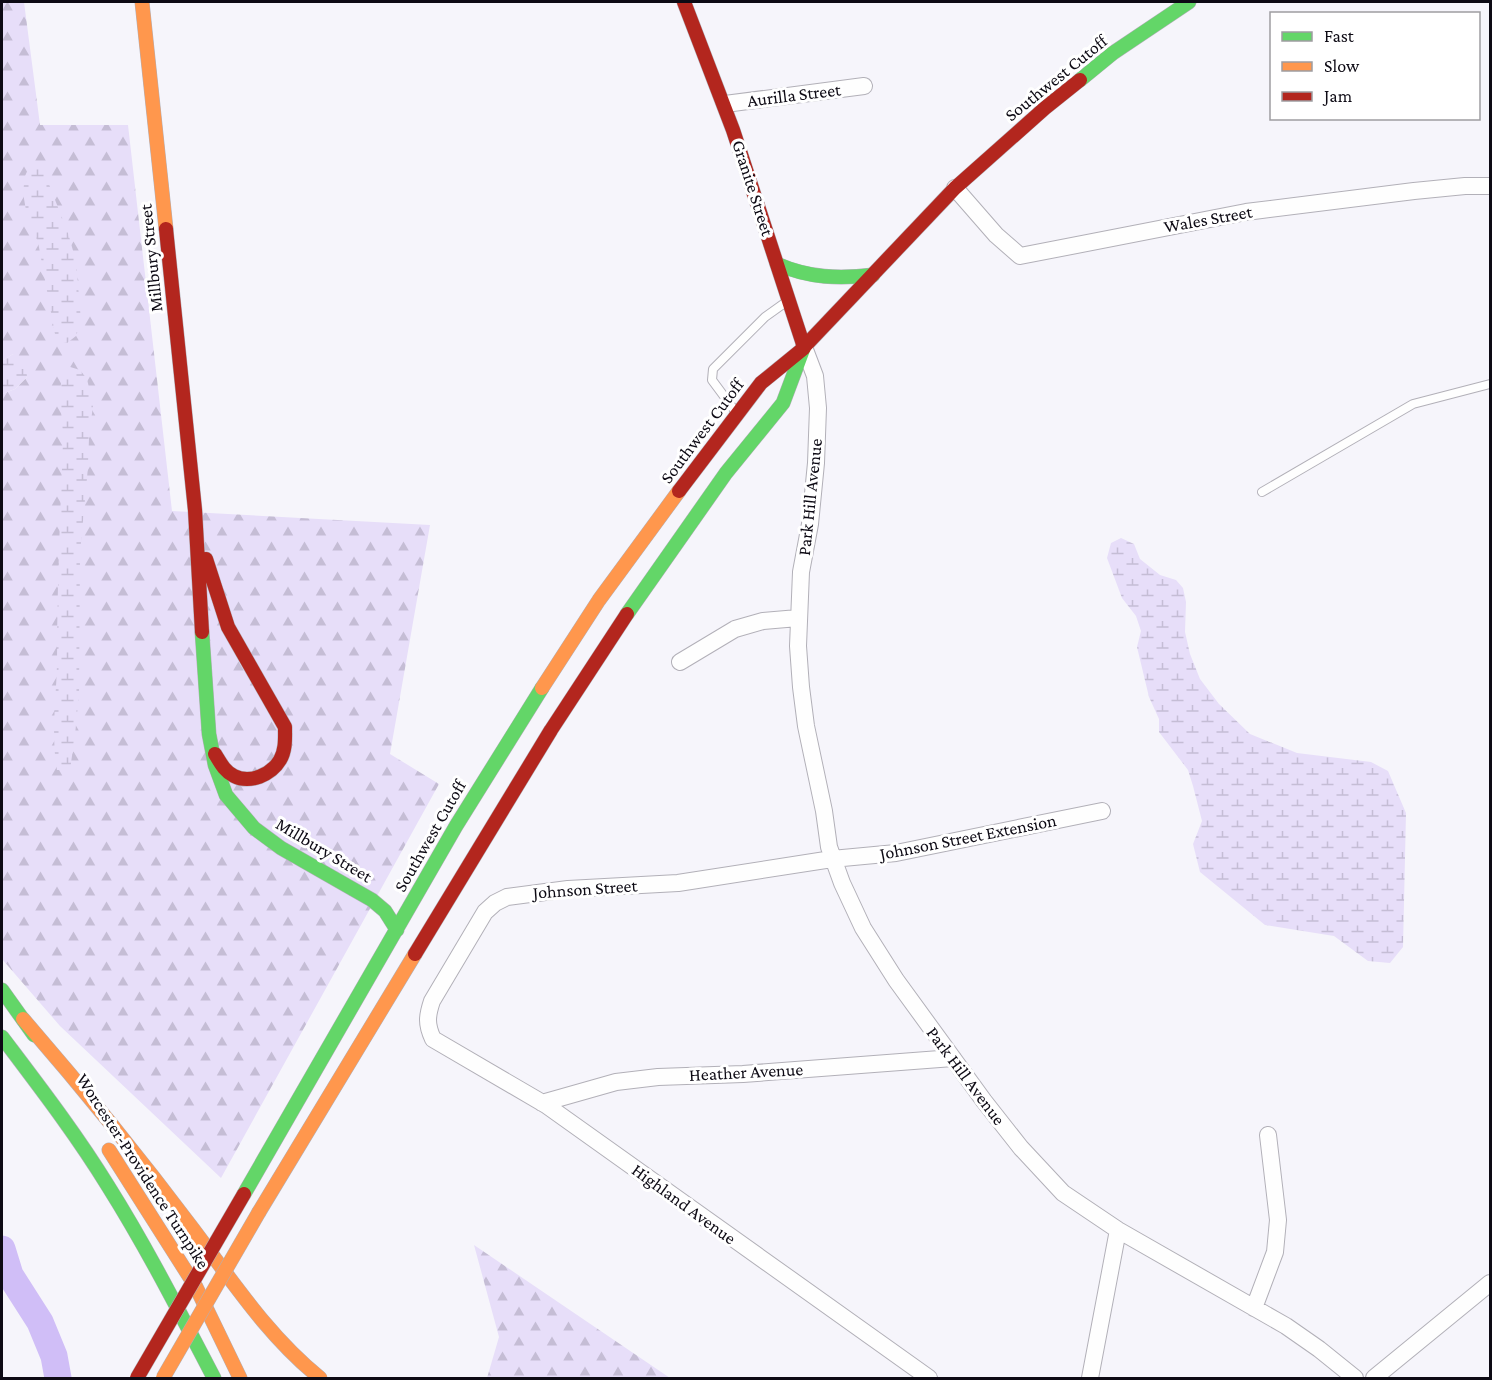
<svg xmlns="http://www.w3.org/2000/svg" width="1492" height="1380" font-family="'Crimson Pro',serif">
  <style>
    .forest { fill: url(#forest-firs) }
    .wetland { fill: url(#wetland-marsh) }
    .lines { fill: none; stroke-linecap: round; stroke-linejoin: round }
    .river { stroke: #d0bef7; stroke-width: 27 }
    .lane-casing { stroke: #b2b0b8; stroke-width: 10 }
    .street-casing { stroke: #b2b0b8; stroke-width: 18 }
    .fast-casing { stroke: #b2b0b8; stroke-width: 15 }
    .slow-casing { stroke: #b2b0b8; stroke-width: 15 }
    .jam-casing { stroke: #b2b0b8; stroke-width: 15 }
    .lane { stroke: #fefefe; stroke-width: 8 }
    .street { stroke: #fefefe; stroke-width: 16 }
    .fast { stroke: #63d668; stroke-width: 14 }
    .slow { stroke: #ff974d; stroke-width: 14 }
    .jam { stroke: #b3261e; stroke-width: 14 }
    .slow-bridge-casing { stroke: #b2b0b8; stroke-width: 15; stroke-linecap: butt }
    .jam-bridge-casing { stroke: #b2b0b8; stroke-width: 15; stroke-linecap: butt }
    .slow-bridge { stroke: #ff974d; stroke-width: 14 }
    .jam-bridge { stroke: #b3261e; stroke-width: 14 }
    .labels { text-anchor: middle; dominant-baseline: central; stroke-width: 6; stroke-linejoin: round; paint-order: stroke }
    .street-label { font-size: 18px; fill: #0d0a14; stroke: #fff }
  </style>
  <defs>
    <pattern id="forest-firs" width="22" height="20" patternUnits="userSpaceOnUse" patternTransform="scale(1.5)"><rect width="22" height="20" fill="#e7def9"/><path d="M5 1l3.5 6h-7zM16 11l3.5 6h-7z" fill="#c5bdd5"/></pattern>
    <pattern id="wetland-marsh" width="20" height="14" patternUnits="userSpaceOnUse" patternTransform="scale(1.5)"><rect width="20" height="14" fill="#e7def9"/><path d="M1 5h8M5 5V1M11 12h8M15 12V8" fill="none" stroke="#c5bdd5"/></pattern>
  </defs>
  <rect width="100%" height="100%" fill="#f6f5fb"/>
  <!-- forest -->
  <path class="forest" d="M2,2H24L40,125H128L172,511L430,525L390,754L439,784L221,1178L60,1026L2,959V394L15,389L27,377L13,354L2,361Z
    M474,1245L670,1378H487L499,1337Z"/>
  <!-- wetland -->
  <path class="wetland" d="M30,165L43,169L68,233L76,261L81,321L76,336L67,343L63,342L55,334L38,242L27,216L23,193L25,176Z
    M13,354L25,358L27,377L15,389L2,394V361Z
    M67,366L80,370L87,379L93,405L89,438L88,467L80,553L79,694L75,735L70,770H57C51,735 56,700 57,665C57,591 60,516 63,442C64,418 54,387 67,366Z
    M1121,538L1134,544L1140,559L1160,575L1176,580L1183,588L1186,602L1185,632L1190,654L1200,679L1219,704L1250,734L1297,753L1371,762L1388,771L1406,813L1403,947L1390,963L1368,961L1334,936L1265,925L1200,872L1193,844L1202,821L1193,786L1188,770L1159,732V719L1149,697L1137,647L1141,631L1136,616L1122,598L1107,558L1111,543Z"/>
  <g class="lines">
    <!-- river -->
    <path class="river" d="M2,1249L10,1275L40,1322L54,1356L58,1378"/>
    <!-- lane casing -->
    <g class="lane-casing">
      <path id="lane" d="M735,411L712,380L713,369L765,317L786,302
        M1262,492L1413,404L1490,384"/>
    </g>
    <!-- street casing -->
    <g class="street-casing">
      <path id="street" d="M725,104L864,86
        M955,188L996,235L1020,256L1246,212L1414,191L1465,186H1490
        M804,347L815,376L818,408L816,463L810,524L801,572L798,646L801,687L806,726L824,811L829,847L842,883L863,928L896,980L984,1101L1021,1148L1063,1193L1118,1230L1286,1326L1319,1349L1355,1378
        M680,662L735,629L763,621L798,618
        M542,1103L616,1082L658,1077L743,1074L953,1058
        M1254,1308L1275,1252L1278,1220L1268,1135
        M929,1378L546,1105L433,1039C426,1024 427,1016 432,1001L485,912L495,903L507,897L568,889L678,883L832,859L896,853L1102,811
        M1090,1378L1118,1230
        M1374,1378L1490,1283"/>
    </g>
    <!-- fast casing -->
    <g class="fast-casing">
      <path id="fast" d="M1080,80L1113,53L1189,2
        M777,264C809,278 839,279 873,275
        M627,614L726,473L783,403L804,347
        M202,632L209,734L215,765L226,795L254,828L281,848L372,900L385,911L397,930
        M2,990L34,1035
        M2,1037C39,1086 76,1134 108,1186C147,1248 180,1313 214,1378
        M244,1194L456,826L542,688"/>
    </g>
    <!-- slow casing -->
    <g class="slow-casing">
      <path id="slow" d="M142,2L166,229
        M542,688L599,600L679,491
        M23,1019C82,1087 139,1157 193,1229C233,1282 268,1336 320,1378
        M109,1150L196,1287L240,1378
        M259,1212L415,954"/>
    </g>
    <!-- jam casing -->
    <g class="jam-casing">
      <path id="jam" d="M684,2L733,130L804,347
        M166,229L195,510L202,632
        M804,347L955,188L1045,108L1080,80
        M679,491L761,383L804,348
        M206,559L228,627L285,727C285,738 286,750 280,760C271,775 250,784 234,776C224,771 220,762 215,754
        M415,954L551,730L627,614"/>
    </g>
    <!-- lane -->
    <use href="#lane" class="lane"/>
    <!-- street -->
    <use href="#street" class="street"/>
    <!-- fast -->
    <use href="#fast" class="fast"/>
    <!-- slow -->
    <use href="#slow" class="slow"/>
    <!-- jam -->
    <use href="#jam" class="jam"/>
    <!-- slow-bridge casing -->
    <g class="slow-bridge-casing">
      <path id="slow-bridge" d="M163,1378L259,1212"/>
    </g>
    <!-- jam-bridge casing -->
    <g class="jam-bridge-casing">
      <path id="jam-bridge" d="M137,1378L244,1194"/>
    </g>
    <!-- slow-bridge -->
    <use href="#slow-bridge" class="slow-bridge"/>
    <!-- jam-bridge -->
    <use href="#jam-bridge" class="jam-bridge"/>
  </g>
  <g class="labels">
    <!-- street labels -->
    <g class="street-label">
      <text transform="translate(1056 78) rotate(-39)">Southwest Cutoff</text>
      <text transform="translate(794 95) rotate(-7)">Aurilla Street</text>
      <text transform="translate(753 188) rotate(72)">Granite Street</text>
      <text transform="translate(1208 219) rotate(-10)">Wales Street</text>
      <text transform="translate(151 258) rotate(-96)">Millbury Street</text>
      <text transform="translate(702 431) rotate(-53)">Southwest Cutoff</text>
      <text transform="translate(810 497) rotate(-84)">Park Hill Avenue</text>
      <text transform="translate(430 836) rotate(-60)">Southwest Cutoff</text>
      <text transform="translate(968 837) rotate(-11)">Johnson Street Extension</text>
      <text transform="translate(324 850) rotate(31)">Millbury Street</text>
      <text transform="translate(585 889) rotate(-4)">Johnson Street</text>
      <text transform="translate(746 1072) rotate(-3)">Heather Avenue</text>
      <text transform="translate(966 1076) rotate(53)">Park Hill Avenue</text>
      <text transform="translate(143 1171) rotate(57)">Worcester-Providence Turnpike</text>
      <text transform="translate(684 1204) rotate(36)">Highland Avenue</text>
    </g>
  </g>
  <!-- border -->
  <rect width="1492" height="1380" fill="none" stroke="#0d0a14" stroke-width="6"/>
  <!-- legend -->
  <rect x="1270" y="12" width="210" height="108" fill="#ffffff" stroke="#9e9da1" stroke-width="1.5"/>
  <rect x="1282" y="32" width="30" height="9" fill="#63d668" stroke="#9e9da1" stroke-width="1.5"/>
  <text x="1324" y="42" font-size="18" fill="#0d0a14">Fast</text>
  <rect x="1282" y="62" width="30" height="9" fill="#ff974d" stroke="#9e9da1" stroke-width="1.5"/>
  <text x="1324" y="72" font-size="18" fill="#0d0a14">Slow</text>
  <rect x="1282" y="92" width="30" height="9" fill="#b3261e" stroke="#9e9da1" stroke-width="1.5"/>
  <text x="1324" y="102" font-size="18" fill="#0d0a14">Jam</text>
</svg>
